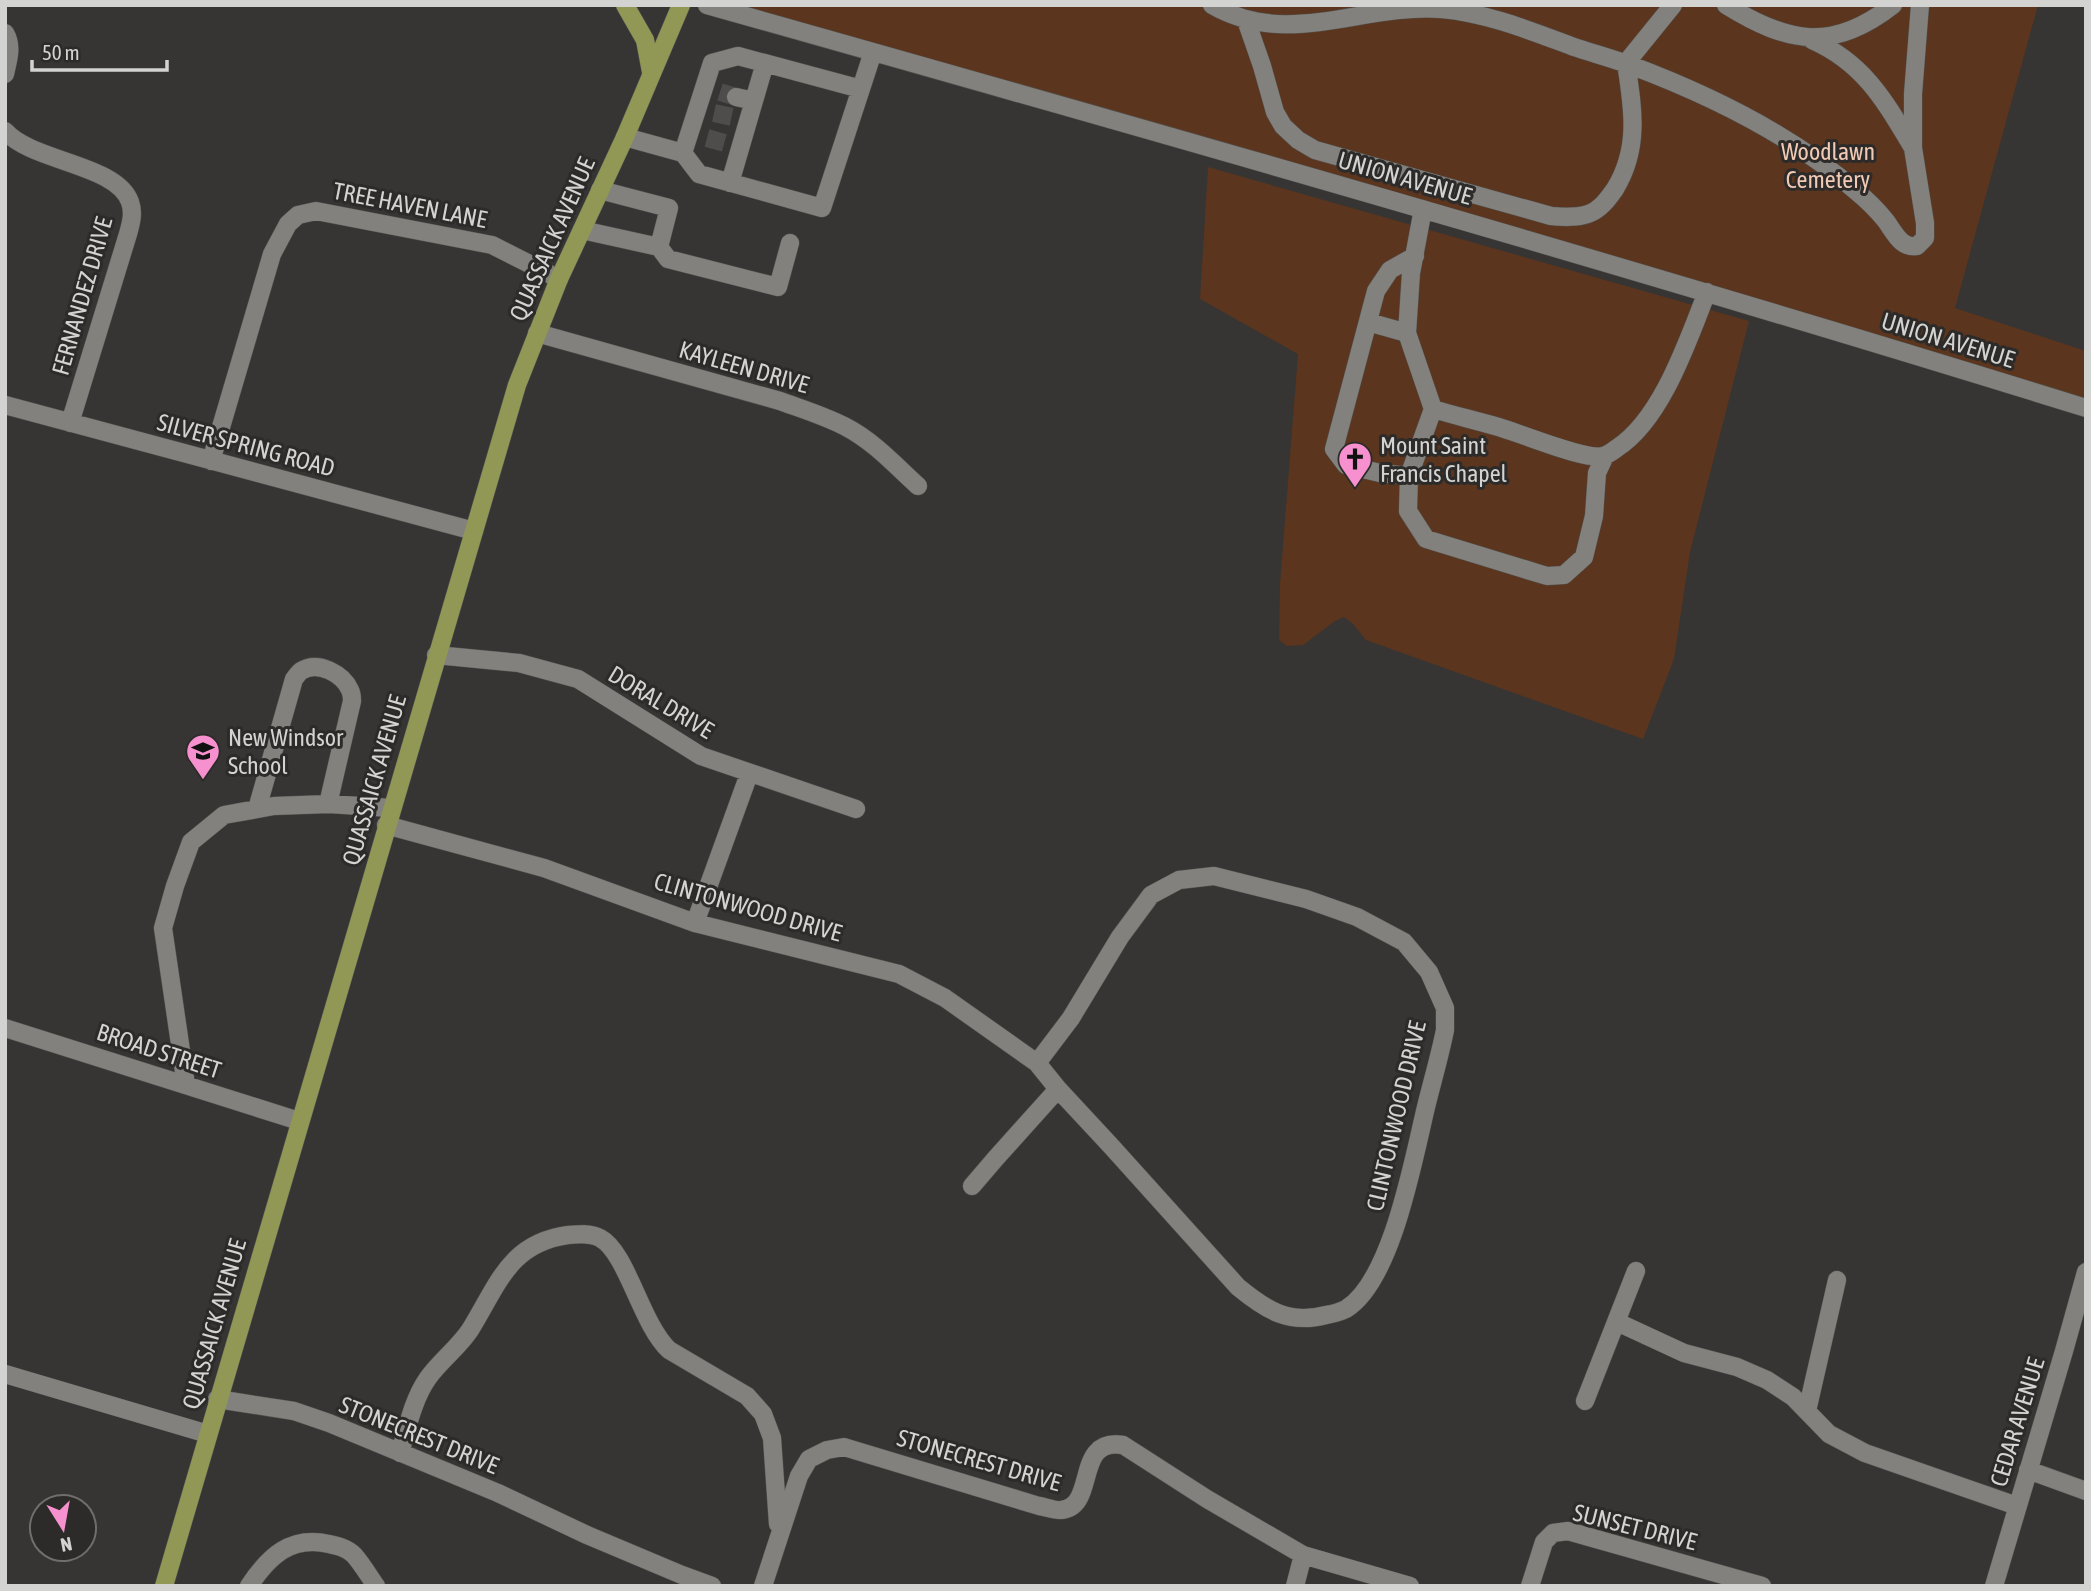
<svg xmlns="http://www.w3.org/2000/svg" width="2091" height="1591" font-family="'Asap Condensed',sans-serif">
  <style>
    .green { fill: #5b351e }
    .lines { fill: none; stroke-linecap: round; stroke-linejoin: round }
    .minor-tunnel { stroke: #4e4d4b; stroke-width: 18; stroke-dasharray: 18 9; stroke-linecap: butt }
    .minor-casing { stroke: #545451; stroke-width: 19 }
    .major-casing { stroke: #545451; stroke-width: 19 }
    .minor { stroke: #82817e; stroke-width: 18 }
    .major { stroke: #919855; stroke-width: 18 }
    .labels { text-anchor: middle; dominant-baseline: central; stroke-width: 6; stroke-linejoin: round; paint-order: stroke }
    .park-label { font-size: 24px; fill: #f1c9b4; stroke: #2c2b29 }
    .street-label { font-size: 24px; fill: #d3d3d1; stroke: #2c2b29 }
    .poi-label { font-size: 24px; fill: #d3d3d1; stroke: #2c2b29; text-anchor: start }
  </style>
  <rect width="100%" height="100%" fill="#363533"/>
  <!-- green -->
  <path class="green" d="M706,5H2038L1955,308L2086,351V408Z
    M1208,167L1749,321L1690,552L1674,659L1643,739L1366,640L1353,624L1344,617L1335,621L1303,645L1287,646L1279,640L1280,584L1298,354L1200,299Z"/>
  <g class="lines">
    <!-- minor-tunnel -->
    <path class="minor-tunnel" d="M720,92L736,97
      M714,113L732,117
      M707,138L725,143"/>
    <!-- minor casing -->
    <g class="minor-casing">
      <path id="minor" d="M707,5C1168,135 1628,266 2086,408
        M1212,5C1288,49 1363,3 1441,9C1487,13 1531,31 1574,47C1592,53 1611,58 1630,65C1710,95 1791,134 1856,191C1867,200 1878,211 1886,221C1891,228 1896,237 1902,242C1907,246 1911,247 1917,246L1925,238V223L1913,148V94L1920,5
        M1726,5C1789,44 1833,52 1893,5
        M1246,20L1262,66L1275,112L1283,126L1298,140L1315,150L1551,216C1563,217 1576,218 1588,214C1600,210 1608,199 1615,189C1640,148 1633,108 1626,63L1673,5
        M5,33C13,46 8,60 5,74
        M1812,40C1864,63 1885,101 1913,148
        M736,97L754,101
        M5,131C32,162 117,164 130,202C134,213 131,223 128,234L70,423
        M625,137L683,153L699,174L822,208L873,52
        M683,153L712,63L738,56L861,89
        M730,183L765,63
        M1423,209L1411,273L1407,333L1433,409C1453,415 1474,420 1495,426C1518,432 1585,461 1603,456C1608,455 1613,451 1617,448C1662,419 1688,340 1707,292
        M582,230L659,247L669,208L600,190
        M659,247L668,259L778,287L790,243
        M1368,322L1407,333
        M537,333L780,401C802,409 825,416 846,427C873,441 895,465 918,486
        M5,405L474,531
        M1433,409L1409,476L1408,511L1426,539L1547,576L1564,575L1584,557L1594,516L1597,473L1605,456
        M211,461L272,254L288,224L298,215L316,211L492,245L559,279
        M1409,476L1380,473L1346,465L1334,449L1376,291L1390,270L1415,256
        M436,655L519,663L578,679L701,756L856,809
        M257,809L294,679C296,677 298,673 301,671C318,660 343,674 350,690C352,694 352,698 352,701L328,804
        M386,825L544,868L695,923L899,974L945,998L1037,1063L1071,1018L1120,937L1151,895L1179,880L1214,876L1306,899L1357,917L1404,942L1429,972L1445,1008V1030C1440,1055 1433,1079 1427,1103C1414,1155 1393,1280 1346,1309C1340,1312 1332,1314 1326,1315C1289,1325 1266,1310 1238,1287L1111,1146L1058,1089L1037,1063
        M695,923L749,774
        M5,1028L299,1121
        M186,1085L163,928L175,886L191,842L224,815L274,806L329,804L391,808
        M972,1186L996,1158L1058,1089
        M1617,1322L1684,1353L1737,1367L1767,1380L1793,1397L1829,1434L1865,1453L2017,1506
        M5,1374L208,1434
        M217,1399L294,1411L329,1423L498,1493L587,1535L682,1575L712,1586
        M1585,1401L1636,1271
        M1807,1411L1837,1280
        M400,1453C407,1429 413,1399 428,1378C440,1361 458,1348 470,1330C498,1285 509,1243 568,1235C578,1234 591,1233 600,1238C627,1252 641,1324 669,1350L747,1396L763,1414L772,1438L778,1524
        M2028,1470L2086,1491
        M249,1586C269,1556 291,1535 329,1544C338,1546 347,1548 354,1555C362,1564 369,1576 376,1586
        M763,1586L799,1476L809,1459L827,1450L844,1447L1039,1506C1046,1507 1055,1511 1061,1510C1098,1507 1073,1437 1123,1445L1207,1499L1303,1555L1410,1586
        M1295,1586L1303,1555
        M1530,1586L1544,1542L1553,1533L1568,1531L1762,1586
        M1994,1586L2064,1351L2086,1272"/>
    </g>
    <!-- major casing -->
    <g class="major-casing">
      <path id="major" d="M625,5L645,40L651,72
        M164,1586L517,385L559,279L625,137L681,5"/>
    </g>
    <!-- minor -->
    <use href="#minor" class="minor"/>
    <!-- major -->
    <use href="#major" class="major"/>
  </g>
  <!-- icons -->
  <defs>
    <g id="church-pin" transform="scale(1.75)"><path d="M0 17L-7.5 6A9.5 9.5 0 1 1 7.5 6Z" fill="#f790ce" stroke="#2c2b29"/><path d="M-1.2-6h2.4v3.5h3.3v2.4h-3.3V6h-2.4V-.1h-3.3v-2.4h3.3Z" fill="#111"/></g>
    <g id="school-pin" transform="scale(1.75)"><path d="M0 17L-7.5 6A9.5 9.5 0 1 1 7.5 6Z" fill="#f790ce" stroke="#2c2b29"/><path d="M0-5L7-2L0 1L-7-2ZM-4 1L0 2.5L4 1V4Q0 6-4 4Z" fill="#111"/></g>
  </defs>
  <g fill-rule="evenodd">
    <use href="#church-pin" x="1355" y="459"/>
    <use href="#school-pin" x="203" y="751"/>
  </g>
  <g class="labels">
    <!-- park labels -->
    <g class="park-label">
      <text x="1828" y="151">Woodlawn<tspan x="1828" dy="28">Cemetery</tspan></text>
    </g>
    <!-- street labels -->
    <g class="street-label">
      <text transform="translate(1405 178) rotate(16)">UNION AVENUE</text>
      <text transform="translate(410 205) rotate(11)">TREE HAVEN LANE</text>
      <text transform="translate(552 239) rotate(-66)">QUASSAICK AVENUE</text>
      <text transform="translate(82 296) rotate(-74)">FERNANDEZ DRIVE</text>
      <text transform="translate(1948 340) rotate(17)">UNION AVENUE</text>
      <text transform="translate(744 367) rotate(16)">KAYLEEN DRIVE</text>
      <text transform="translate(246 445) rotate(15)">SILVER SPRING ROAD</text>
      <text transform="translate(661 702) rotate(31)">DORAL DRIVE</text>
      <text transform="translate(374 780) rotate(-74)">QUASSAICK AVENUE</text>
      <text transform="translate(748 907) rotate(16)">CLINTONWOOD DRIVE</text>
      <text transform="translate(159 1051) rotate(18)">BROAD STREET</text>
      <text transform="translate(1396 1116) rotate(-77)">CLINTONWOOD DRIVE</text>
      <text transform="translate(214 1324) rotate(-74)">QUASSAICK AVENUE</text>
      <text transform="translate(2017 1422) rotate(-73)">CEDAR AVENUE</text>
      <text transform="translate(419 1435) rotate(22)">STONECREST DRIVE</text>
      <text transform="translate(979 1460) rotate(16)">STONECREST DRIVE</text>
      <text transform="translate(1635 1527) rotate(14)">SUNSET DRIVE</text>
    </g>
    <!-- poi labels -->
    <g class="poi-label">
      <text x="1380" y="445">Mount Saint<tspan x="1380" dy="28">Francis Chapel</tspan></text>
      <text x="228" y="737">New Windsor<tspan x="228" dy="28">School</tspan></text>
    </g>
  </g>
  <!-- border -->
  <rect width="2091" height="1591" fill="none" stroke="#d3d3d1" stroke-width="14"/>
  <!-- north arrow -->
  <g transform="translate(63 1528) rotate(169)"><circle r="33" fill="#2c2b29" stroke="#6f6e6c" stroke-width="2"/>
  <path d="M0-5L12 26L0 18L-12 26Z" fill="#f790ce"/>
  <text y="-10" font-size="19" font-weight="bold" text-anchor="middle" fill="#d3d3d1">N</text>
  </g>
  <!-- scale -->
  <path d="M32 60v10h135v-10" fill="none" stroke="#d3d3d1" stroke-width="3.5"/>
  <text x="42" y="60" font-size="21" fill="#d3d3d1" stroke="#2c2b29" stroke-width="5" paint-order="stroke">50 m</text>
</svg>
